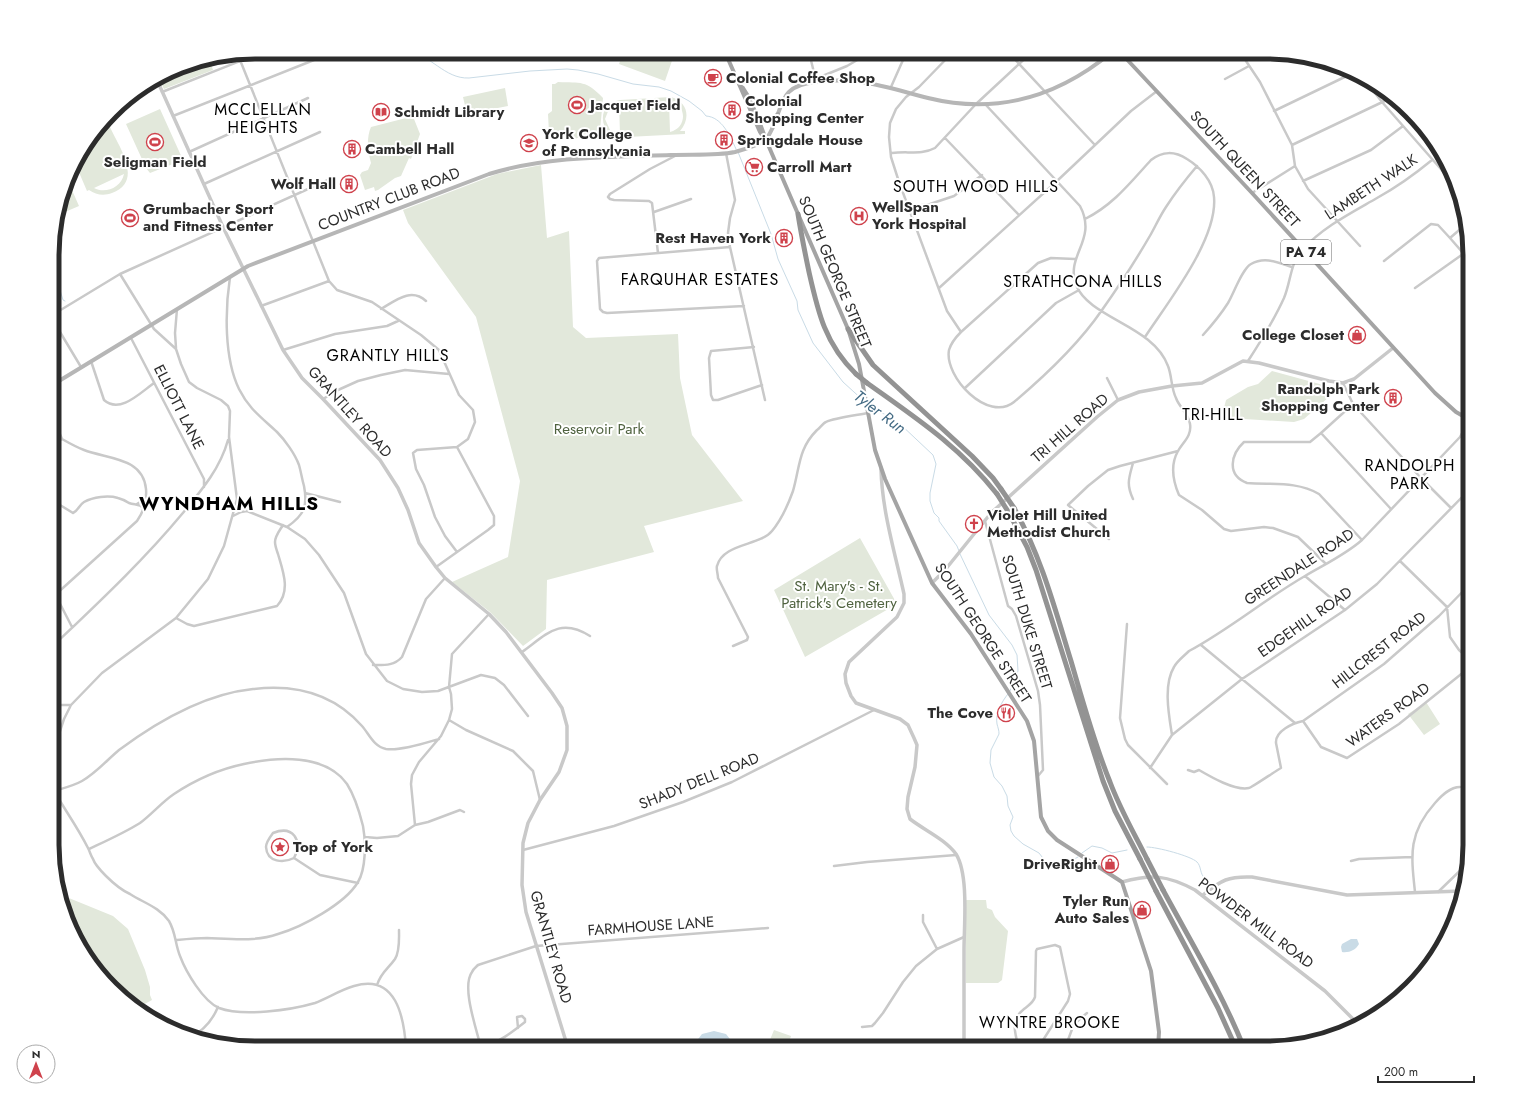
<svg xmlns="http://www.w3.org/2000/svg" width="1522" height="1100" font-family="Jost,sans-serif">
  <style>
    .green { fill: #e2e8db; fill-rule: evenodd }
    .water { fill: #c9dbe6 }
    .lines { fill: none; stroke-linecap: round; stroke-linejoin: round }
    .stream { stroke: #c9dbe6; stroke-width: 1 }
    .minor { stroke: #c9c9c9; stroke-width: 2.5 }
    .tertiary { stroke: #c9c9c9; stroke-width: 3.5 }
    .secondary { stroke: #b6b6b6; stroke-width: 4 }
    .primary { stroke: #a4a4a4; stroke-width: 4 }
    .motorway { stroke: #939393; stroke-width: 5 }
    .motorway-bridge { stroke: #939393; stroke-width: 5 }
    .labels { text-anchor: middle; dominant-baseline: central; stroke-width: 4; stroke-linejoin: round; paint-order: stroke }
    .shield { fill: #fff; stroke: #6b6b6b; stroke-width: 1 }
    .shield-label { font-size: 14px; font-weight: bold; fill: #2c2c2c }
    .poi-label { font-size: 15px; font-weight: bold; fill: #2c2c2c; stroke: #fff; text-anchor: start }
    .street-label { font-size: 15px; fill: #2c2c2c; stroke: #fff }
    .park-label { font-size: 15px; fill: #4f623f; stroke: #fff }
    .neighbourhood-label { font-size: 16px; letter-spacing: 1px; fill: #000; stroke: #fff }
    .water-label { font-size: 16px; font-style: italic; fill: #446b84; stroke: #fff }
    .district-label { font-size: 19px; font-weight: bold; letter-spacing: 1px; fill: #000; stroke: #fff }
    .rim { fill: none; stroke: #2c2c2c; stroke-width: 5 }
  </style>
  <rect width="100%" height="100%" fill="#fff"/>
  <!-- green -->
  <path class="green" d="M623,52H675L665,81L619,64Z
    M210,61L213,70L164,89L159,79L178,67Z
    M558,82C581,83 586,80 603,98L600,131L598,133H588L575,139L573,136L560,137V136H551L549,133L548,114L552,111V84H555Z
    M505,88L508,106L467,114L463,97Z
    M671,97C688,102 691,118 680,131H685V134L589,139V136L610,135C598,122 601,103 620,100ZM669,101C687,103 688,128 670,132ZM619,103L620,134L610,130L605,119L609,109Z
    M160,109L183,160L150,173L146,168L126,124Z
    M410,117L414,119L420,134L411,159L409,158L401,176L395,178L378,190L375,191L374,187L365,190L360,175L362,172L368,170L371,163C368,152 366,138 371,127Z
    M106,122L110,127C119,147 144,181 112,193C104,196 96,195 89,190L87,191L75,163ZM124,174C121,188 105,194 94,188Z
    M541,165L547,238L569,231L573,327L586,338L678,334L680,378L692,435L743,501L644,526L654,552L547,580L546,629L523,646L490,612L452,582L508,557L520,481L476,317L408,223L403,210L497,174Z
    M68,181L79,206L58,215Z
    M1272,371L1338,389L1304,419L1294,422L1228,418L1224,408L1226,400L1248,387L1258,384Z
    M860,538L897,604L805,657L774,590Z
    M1426,702L1440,724L1424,735L1408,714Z
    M57,881L64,896L113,916L128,929L145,970L150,987V995L152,1000L141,1006L140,1004L136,1008L131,1006L79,946Z
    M965,900H986L987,908L992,910L995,917L1008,931L1002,980L998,983H966Z
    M774,1030L791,1036L787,1048L767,1047Z"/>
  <!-- water -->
  <path class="water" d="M1351,939H1357L1359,944C1356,950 1349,953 1342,952L1341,947L1342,944Z
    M714,1031L726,1034L737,1048H696L695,1043L702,1034Z"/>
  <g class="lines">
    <!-- stream -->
    <path class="stream" d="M408,52C431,54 444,79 469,78L530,71L567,69L578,70L598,74L633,84L659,87L671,91L689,101L702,111L706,116C722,117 730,136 736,149
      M738,152L771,234L778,259L797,301L798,310L813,343L843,382L865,402
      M54,274L56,277L63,300L65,301
      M869,405L899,423L933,455L936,464L930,493V501L934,513L939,518V521L957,546L959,551
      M960,554L989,615L1012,645L1017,655L1018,671L1010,691
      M1008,694C1002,701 995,714 997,724C998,728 999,730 999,734L991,750L990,763L994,777L1002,786L1007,796L1008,806L1013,817L1010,825L1011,831L1014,836L1023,844L1039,853L1049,866L1053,867L1069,862L1078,857
      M1147,847C1157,847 1191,856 1197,862C1201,866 1200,872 1203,876C1207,885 1217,891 1225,897
      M1082,853L1092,846L1102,848L1112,853L1127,850"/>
    <!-- minor -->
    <path class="minor" d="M809,52L816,81
      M861,52L862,57
      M953,52L919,87L906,97L896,109L890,123L889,137L891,157L899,182L947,311L961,332
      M1008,52L1094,144
      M1240,52L1260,82L1292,145L1295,166L1308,189L1360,246
      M238,55L329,281L337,290L372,302L421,335L439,350L459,395L473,410L475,422L468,439L457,447L494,516V525L488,530L436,567
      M1225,79L1249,66
      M1364,79L1382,102L1454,184
      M816,81L820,77L847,66L871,52
      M891,87L903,60L904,52
      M162,92L263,52
      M985,104L1080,206C1098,240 1065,255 1076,285C1090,319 1153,325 1168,366C1172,376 1171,388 1176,398C1179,407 1189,414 1190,424C1192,436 1183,442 1178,451C1170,465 1173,481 1179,495L1202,510L1224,529L1231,531L1264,527L1273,528L1298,537L1326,564
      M1274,111L1353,73
      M173,116L314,60
      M945,138L1019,215
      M1292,145L1393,97
      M189,152L308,98
      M726,153L735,200L730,218L728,233L730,247L765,400
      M892,153C907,151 922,155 935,148L976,104L1032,52
      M1303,181L1371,150L1403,126
      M204,184L320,132
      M1252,193L1295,166
      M908,207L930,204L954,196L982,175
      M654,212L691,199
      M1085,219C1113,205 1130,183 1151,160C1162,151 1175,151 1187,159C1200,167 1213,181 1214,197C1218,239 1168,302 1145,337
      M1450,238L1470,261
      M730,247L599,258L597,261L600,309L603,312L607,313L744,306
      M658,253L652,203L649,201L614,200L610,199L608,197L610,194L650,169L675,156
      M1075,259L1051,258L1038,263L961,332C956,337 951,343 949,350C944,377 988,423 1014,402C1046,375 1078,345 1102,310C1119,286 1136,260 1151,234C1156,225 1160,216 1166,207C1175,193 1186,179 1197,166
      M1384,261L1431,224L1438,225L1450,238L1465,225
      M230,277C225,310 224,358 239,389C249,409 261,417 277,432C285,440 295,454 299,465C301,472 302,479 304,486C308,507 304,515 287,527
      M939,288L1057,181L1131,111L1157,91
      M1415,288L1463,254
      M261,306L329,281
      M381,309C395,301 411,287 426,301
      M54,314L120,274L328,180
      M54,322L81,367
      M1203,335C1212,325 1221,314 1228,303C1234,293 1242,269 1251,264C1265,256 1279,263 1292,267
      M131,338L204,479V487
      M754,347L711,351L709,358L711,395L713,400H718L762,385
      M176,348L175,333L177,309
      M283,350L335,334L387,326L398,321
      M91,361L104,400C120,414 140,393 154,383
      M1248,361C1261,341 1274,320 1284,298C1291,281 1290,264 1302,250C1323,227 1351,213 1377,198C1397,187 1415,174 1432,160
      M1107,378L1118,400
      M1343,383L1353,404L1421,478L1451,508
      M965,388L1056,303L1079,290
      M323,399L338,390L358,381L381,375L405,370L449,374
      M1353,404L1321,433L1310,442H1244C1231,454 1226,475 1247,483C1272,485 1297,481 1319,494L1362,540
      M54,420L62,439C69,443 76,447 84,450C107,459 143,457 146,489C147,501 144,511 137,521L54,596
      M1321,433L1391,509
      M54,444L62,439
      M305,493L340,502
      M1133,499C1126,484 1129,478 1133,463
      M238,500L247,511L287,527L305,539L319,555L344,593L366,654L387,681L403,689L422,692L438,691L481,675L495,678L504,685L528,716
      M137,504L146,498
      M54,506L60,505L73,513C78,511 79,505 84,502C93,497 108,495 118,498C122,499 126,501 129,503C135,505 139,504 144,508
      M233,516L241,512L247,511
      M985,521L1008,606L1012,609L1016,616L1038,691L1040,705L1043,770L1038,776
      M1109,539L1068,505L1088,486L1108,470L1120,466L1178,451
      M457,552L445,536L435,517L424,485L416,469L413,453L417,450L457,447
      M1400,561L1447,607L1450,637L1459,650L1470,660
      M1305,576L1345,610
      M54,592L72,627
      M176,618L187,624L194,626L277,606C291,591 283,571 278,554C277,551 275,546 275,542C275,536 280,530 283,525
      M1127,624L1120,718L1125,739L1128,745L1167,784
      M54,645C98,603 143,561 182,514C201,491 220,469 228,440
      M1201,645L1295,723
      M733,646L747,640L748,637L718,578C718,574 716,569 717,566C723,543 760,546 772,531C782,519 788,505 793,491C800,467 798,449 817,430C820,428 823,423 826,422C834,418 858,415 868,413
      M522,652C547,634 560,617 590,636
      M373,665C384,665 394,666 402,657L426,599L445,578
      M54,705H71
      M449,720L466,730L513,751L533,771L540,800
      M1303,721L1321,747L1347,758L1399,724L1470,667
      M1172,735C1169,716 1163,685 1174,667C1177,661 1184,656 1189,651C1230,629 1265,599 1305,576C1325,564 1345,555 1362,540L1460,437L1469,420
      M54,749L64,719L71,705L102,673L176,618L208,579L224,546L237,499L229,437L230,411L228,406L221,400L197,388L189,382L181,364L176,349L154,329L120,274
      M1150,768L1172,735L1242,679L1345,610L1377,584L1470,489
      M1188,770L1194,772L1199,770C1211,777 1235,791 1249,788C1251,788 1277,770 1281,768L1276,743C1275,731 1293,723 1303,721L1384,664L1439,616L1470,584
      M54,791C65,810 78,828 88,848C90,852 91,856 93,859C95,865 101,871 106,876C113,883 121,890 130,894C144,903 159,907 169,921C176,933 175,944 180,956C186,972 203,1001 219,1008C243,1017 291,1010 315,1003C328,998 340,990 354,986C396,973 404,1017 406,1048
      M54,791C64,788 73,786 82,781C96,773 107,760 119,750C158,721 204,694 253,689C295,684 333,693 362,726C369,734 374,747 386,749C401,751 425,743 439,739
      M415,825L411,784L412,775L419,762L441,736L449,720L452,709L451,694L449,687L452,654L489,614
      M365,837L377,838L398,836L415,825L428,822L460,810L464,812
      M89,849C106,841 124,833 140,823C152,814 162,802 174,794C195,780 220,769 244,764C276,757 325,753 347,784C354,795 360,814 363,826C366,842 366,869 358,882C345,904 302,927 278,934C255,942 231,939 207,938C197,938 187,939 177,940
      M523,850L614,826L683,802L732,782L874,710
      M294,858C284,863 267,863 266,847C266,842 270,837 273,833C293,825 303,840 294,858L320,875L358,883
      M1351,861L1359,859L1412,857
      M834,866L867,862L956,855
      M1415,892C1411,855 1408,833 1435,803C1442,795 1450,787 1460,787
      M1438,892L1469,862
      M923,915V922L937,949
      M377,985C381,972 388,969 395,959C400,951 399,939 399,930
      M862,1027L872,1026L875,1023L883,1013L903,982L916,966L937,949L964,937
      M190,1037C204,1031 212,1021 218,1007
      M1018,1046C1015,1031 1010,1020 1024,1009C1029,1005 1033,1003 1035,997L1036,951L1037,949L1055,945L1060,947L1070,994L1068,1001L1038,1048
      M481,1048C477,1030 461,987 472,972C473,969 476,967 478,965L536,946L768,928
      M483,1048C499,1042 511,1033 525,1022V1019L522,1016L517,1017L518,1028
      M562,1048L567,1045
      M1010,1048L1039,1044L1050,1048
      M1065,1048L1074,1024L1087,1013"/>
    <!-- tertiary -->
    <path class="tertiary" d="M157,80L223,227L283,350L302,378L323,399L380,460L398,488L408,510L419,543L436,567L445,578L489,614L506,632L552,693L562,708L567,726V750L559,772L540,800L528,823L523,843L522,885L526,912L568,1048
      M881,469C882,511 895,553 904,594V603L897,617L849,662L845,674L846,683L851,696L856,703L900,719L908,725L914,738L917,745L915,767L908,797L907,809L910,819C924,830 945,839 956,854C969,875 964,925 964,950C964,983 964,1015 964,1048
      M932,583L945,570L991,513L1097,417L1118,400L1139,392L1172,386L1202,383L1243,361L1259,363L1329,381L1343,383L1354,379L1393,348
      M1122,882C1152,874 1167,875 1195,890L1325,991L1359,1025
      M1203,895C1221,880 1229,876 1252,877L1347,895L1462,891"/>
    <!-- secondary -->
    <path class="secondary" d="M54,384L248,266L489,174C547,156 610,157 671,155C691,154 716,156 735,152C742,150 762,144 766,139C769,136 771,131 773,127C784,101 781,86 815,82C858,76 888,88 928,98C997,115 1059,96 1112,52"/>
    <!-- primary -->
    <path class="primary" d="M725,52L760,132L764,138
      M1120,52L1252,193L1435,393L1456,412L1470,420
      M740,86L743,88L748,96L758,118L766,140L798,214L848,329L859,364L875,450L885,479L932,583L971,634L1027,721L1034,741L1041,817L1048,831L1057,840L1122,882L1151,971L1159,1032L1158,1048
      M759,119L764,122H769L778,114"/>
    <!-- motorway -->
    <path class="motorway" d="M798,214C801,233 805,253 809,272C818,312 825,344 856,374
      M848,329L873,365L972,456L993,478L1001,489
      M867,383C916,418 959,446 997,494
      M1014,508C1041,556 1055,609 1071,661C1083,702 1094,743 1110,782C1120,809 1134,833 1147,859
      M1009,513L1027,547L1036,570L1103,781L1115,811L1140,859
      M1163,890C1191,942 1222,993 1244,1048
      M1156,891L1218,1008L1236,1048"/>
    <!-- motorway-bridge -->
    <path class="motorway-bridge" d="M856,374L867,383
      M1001,489L1014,508
      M997,494L1009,513
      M1140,859L1156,891
      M1147,859L1163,890"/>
  </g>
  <!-- icons -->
  <defs>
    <g id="cafe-ring" transform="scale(0.9)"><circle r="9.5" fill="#fff" stroke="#cf424c" stroke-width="1.5"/><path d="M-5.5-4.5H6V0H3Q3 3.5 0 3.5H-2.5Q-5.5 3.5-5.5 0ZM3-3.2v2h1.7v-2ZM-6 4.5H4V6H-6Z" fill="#cf424c"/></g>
    <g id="stadium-ring" transform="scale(0.9)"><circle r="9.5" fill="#fff" stroke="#cf424c" stroke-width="1.5"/><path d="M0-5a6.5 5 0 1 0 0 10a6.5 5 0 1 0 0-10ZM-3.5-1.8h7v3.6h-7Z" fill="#cf424c"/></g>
    <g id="building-ring" transform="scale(0.9)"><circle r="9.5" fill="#fff" stroke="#cf424c" stroke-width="1.5"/><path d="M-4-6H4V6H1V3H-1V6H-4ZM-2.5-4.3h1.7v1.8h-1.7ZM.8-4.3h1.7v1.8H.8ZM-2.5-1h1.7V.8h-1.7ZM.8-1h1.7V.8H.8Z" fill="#cf424c"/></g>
    <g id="library-ring" transform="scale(0.9)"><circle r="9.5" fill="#fff" stroke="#cf424c" stroke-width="1.5"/><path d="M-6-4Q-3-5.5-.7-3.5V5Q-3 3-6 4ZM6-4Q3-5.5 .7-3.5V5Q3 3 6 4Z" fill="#cf424c"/></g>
    <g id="university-ring" transform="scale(0.9)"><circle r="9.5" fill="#fff" stroke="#cf424c" stroke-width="1.5"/><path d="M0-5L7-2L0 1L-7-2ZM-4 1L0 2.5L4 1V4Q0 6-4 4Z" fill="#cf424c"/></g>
    <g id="supermarket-ring" transform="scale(0.9)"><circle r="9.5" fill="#fff" stroke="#cf424c" stroke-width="1.5"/><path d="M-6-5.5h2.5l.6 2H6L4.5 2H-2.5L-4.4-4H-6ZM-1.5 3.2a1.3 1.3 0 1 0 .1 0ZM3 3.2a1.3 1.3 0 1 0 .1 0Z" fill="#cf424c"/></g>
    <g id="hospital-ring" transform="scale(0.9)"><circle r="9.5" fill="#fff" stroke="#cf424c" stroke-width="1.5"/><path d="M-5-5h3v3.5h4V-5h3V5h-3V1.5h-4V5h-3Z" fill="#cf424c"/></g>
    <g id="shop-ring" transform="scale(0.9)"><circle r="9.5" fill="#fff" stroke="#cf424c" stroke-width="1.5"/><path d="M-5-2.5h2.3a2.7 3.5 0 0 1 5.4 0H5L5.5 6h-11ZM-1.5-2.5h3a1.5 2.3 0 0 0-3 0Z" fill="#cf424c"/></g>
    <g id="church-ring" transform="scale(0.9)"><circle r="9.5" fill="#fff" stroke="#cf424c" stroke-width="1.5"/><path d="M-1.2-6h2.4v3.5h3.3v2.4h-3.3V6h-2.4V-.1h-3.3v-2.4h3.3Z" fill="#cf424c"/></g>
    <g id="restaurant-ring" transform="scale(0.9)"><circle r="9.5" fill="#fff" stroke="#cf424c" stroke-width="1.5"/><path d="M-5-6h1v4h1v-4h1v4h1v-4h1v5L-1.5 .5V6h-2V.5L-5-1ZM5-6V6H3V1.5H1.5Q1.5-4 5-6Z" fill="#cf424c"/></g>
    <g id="sight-ring" transform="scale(0.9)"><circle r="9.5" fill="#fff" stroke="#cf424c" stroke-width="1.5"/><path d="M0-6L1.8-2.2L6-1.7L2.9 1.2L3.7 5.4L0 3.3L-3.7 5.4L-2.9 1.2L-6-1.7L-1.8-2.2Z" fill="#cf424c"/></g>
  </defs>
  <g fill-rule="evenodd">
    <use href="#cafe-ring" x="713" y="78"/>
    <use href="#stadium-ring" x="577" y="105"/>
    <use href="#building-ring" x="732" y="110"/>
    <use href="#library-ring" x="381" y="112"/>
    <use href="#building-ring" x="724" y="140"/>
    <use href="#stadium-ring" x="155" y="142"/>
    <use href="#university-ring" x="529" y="143"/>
    <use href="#building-ring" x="352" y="149"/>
    <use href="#supermarket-ring" x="754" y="167"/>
    <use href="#building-ring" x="349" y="184"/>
    <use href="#hospital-ring" x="859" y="216"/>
    <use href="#stadium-ring" x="130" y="218"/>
    <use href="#building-ring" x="784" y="238"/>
    <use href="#shop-ring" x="1357" y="335"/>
    <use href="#building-ring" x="1393" y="398"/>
    <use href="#church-ring" x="974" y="524"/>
    <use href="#restaurant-ring" x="1006" y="713"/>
    <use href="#sight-ring" x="280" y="847"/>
    <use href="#shop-ring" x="1110" y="864"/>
    <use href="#shop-ring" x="1142" y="910"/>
  </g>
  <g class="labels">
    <!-- shield labels -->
    <rect class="shield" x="1281" y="240" width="50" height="24" rx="3"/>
    <g class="shield-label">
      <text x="1306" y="252">PA 74</text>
    </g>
    <!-- poi labels -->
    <g class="poi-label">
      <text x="726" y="78">Colonial Coffee Shop</text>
      <text x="745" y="101">Colonial<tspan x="745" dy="17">Shopping Center</tspan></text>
      <text x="590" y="105">Jacquet Field</text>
      <text x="394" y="112">Schmidt Library</text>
      <text x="542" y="134">York College<tspan x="542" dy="17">of Pennsylvania</tspan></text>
      <text x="737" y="140">Springdale House</text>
      <text x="365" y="149">Cambell Hall</text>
      <text x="155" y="162" text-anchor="middle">Seligman Field</text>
      <text x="767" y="167">Carroll Mart</text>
      <text x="336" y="184" text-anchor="end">Wolf Hall</text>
      <text x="872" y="207">WellSpan<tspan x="872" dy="17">York Hospital</tspan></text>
      <text x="143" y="209">Grumbacher Sport<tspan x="143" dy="17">and Fitness Center</tspan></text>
      <text x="771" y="238" text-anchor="end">Rest Haven York</text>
      <text x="1344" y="335" text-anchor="end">College Closet</text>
      <text x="1380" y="389" text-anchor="end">Randolph Park<tspan x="1380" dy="17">Shopping Center</tspan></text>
      <text x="987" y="515">Violet Hill United<tspan x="987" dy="17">Methodist Church</tspan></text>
      <text x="993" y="713" text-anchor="end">The Cove</text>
      <text x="293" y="847">Top of York</text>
      <text x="1097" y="864" text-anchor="end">DriveRight</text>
      <text x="1129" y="901" text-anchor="end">Tyler Run<tspan x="1129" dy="17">Auto Sales</tspan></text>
    </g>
    <!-- street labels -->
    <g class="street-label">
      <text transform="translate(1245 169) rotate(47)">SOUTH QUEEN STREET</text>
      <text transform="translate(1371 187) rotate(-33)">LAMBETH WALK</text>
      <text transform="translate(389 199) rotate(-21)">COUNTRY CLUB ROAD</text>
      <text transform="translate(835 272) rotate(67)">SOUTH GEORGE STREET</text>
      <text transform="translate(179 407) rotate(63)">ELLIOTT LANE</text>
      <text transform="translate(350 412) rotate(48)">GRANTLEY ROAD</text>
      <text transform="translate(1070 428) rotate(-41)">TRI HILL ROAD</text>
      <text transform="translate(1299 567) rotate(-33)">GREENDALE ROAD</text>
      <text transform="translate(1027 622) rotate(73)">SOUTH DUKE STREET</text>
      <text transform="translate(1305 622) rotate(-35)">EDGEHILL ROAD</text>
      <text transform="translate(983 633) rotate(57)">SOUTH GEORGE STREET</text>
      <text transform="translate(1379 650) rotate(-38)">HILLCREST ROAD</text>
      <text transform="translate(1388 715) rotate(-36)">WATERS ROAD</text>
      <text transform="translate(699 781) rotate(-22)">SHADY DELL ROAD</text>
      <text transform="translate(1256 923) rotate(37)">POWDER MILL ROAD</text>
      <text transform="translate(651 926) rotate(-4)">FARMHOUSE LANE</text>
      <text transform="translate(551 947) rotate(74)">GRANTLEY ROAD</text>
    </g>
    <!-- park labels -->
    <g class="park-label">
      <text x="599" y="429">Reservoir Park</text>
      <text x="839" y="586">St. Mary's - St.<tspan x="839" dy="17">Patrick's Cemetery</tspan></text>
    </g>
    <!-- neighbourhood labels -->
    <g class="neighbourhood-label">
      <text x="263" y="109">MCCLELLAN<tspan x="263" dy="18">HEIGHTS</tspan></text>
      <text x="976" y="186">SOUTH WOOD HILLS</text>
      <text x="700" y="279">FARQUHAR ESTATES</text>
      <text x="1083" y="281">STRATHCONA HILLS</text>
      <text x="388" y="355">GRANTLY HILLS</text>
      <text x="1213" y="414">TRI-HILL</text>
      <text x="1410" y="465">RANDOLPH<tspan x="1410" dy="18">PARK</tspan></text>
      <text x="1050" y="1022">WYNTRE BROOKE</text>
    </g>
    <!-- water labels -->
    <g class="water-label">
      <text transform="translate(880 412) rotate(37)">Tyler Run</text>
    </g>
    <!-- district labels -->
    <g class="district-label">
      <text x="229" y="503">WYNDHAM HILLS</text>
    </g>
  </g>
  <!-- crop -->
  <path d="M0 0H1522V1100H0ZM255 59H1267A196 196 0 0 1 1463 255V845A196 196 0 0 1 1267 1041H255A196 196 0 0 1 59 845V255A196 196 0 0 1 255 59Z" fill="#fff" fill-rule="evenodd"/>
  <path class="rim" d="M255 59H1267A196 196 0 0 1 1463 255V845A196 196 0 0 1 1267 1041H255A196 196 0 0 1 59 845V255A196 196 0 0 1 255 59Z"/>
  <!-- north arrow -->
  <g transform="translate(36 1064)"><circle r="19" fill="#ffffff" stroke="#ababab"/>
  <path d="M0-3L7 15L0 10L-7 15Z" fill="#cf424c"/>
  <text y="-6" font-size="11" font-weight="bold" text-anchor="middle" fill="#2c2c2c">N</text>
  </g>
  <!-- scale -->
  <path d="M1378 1076v6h96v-6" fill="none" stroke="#2c2c2c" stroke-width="2"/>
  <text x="1384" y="1076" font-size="12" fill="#2c2c2c" stroke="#ffffff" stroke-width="3" paint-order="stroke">200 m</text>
</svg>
